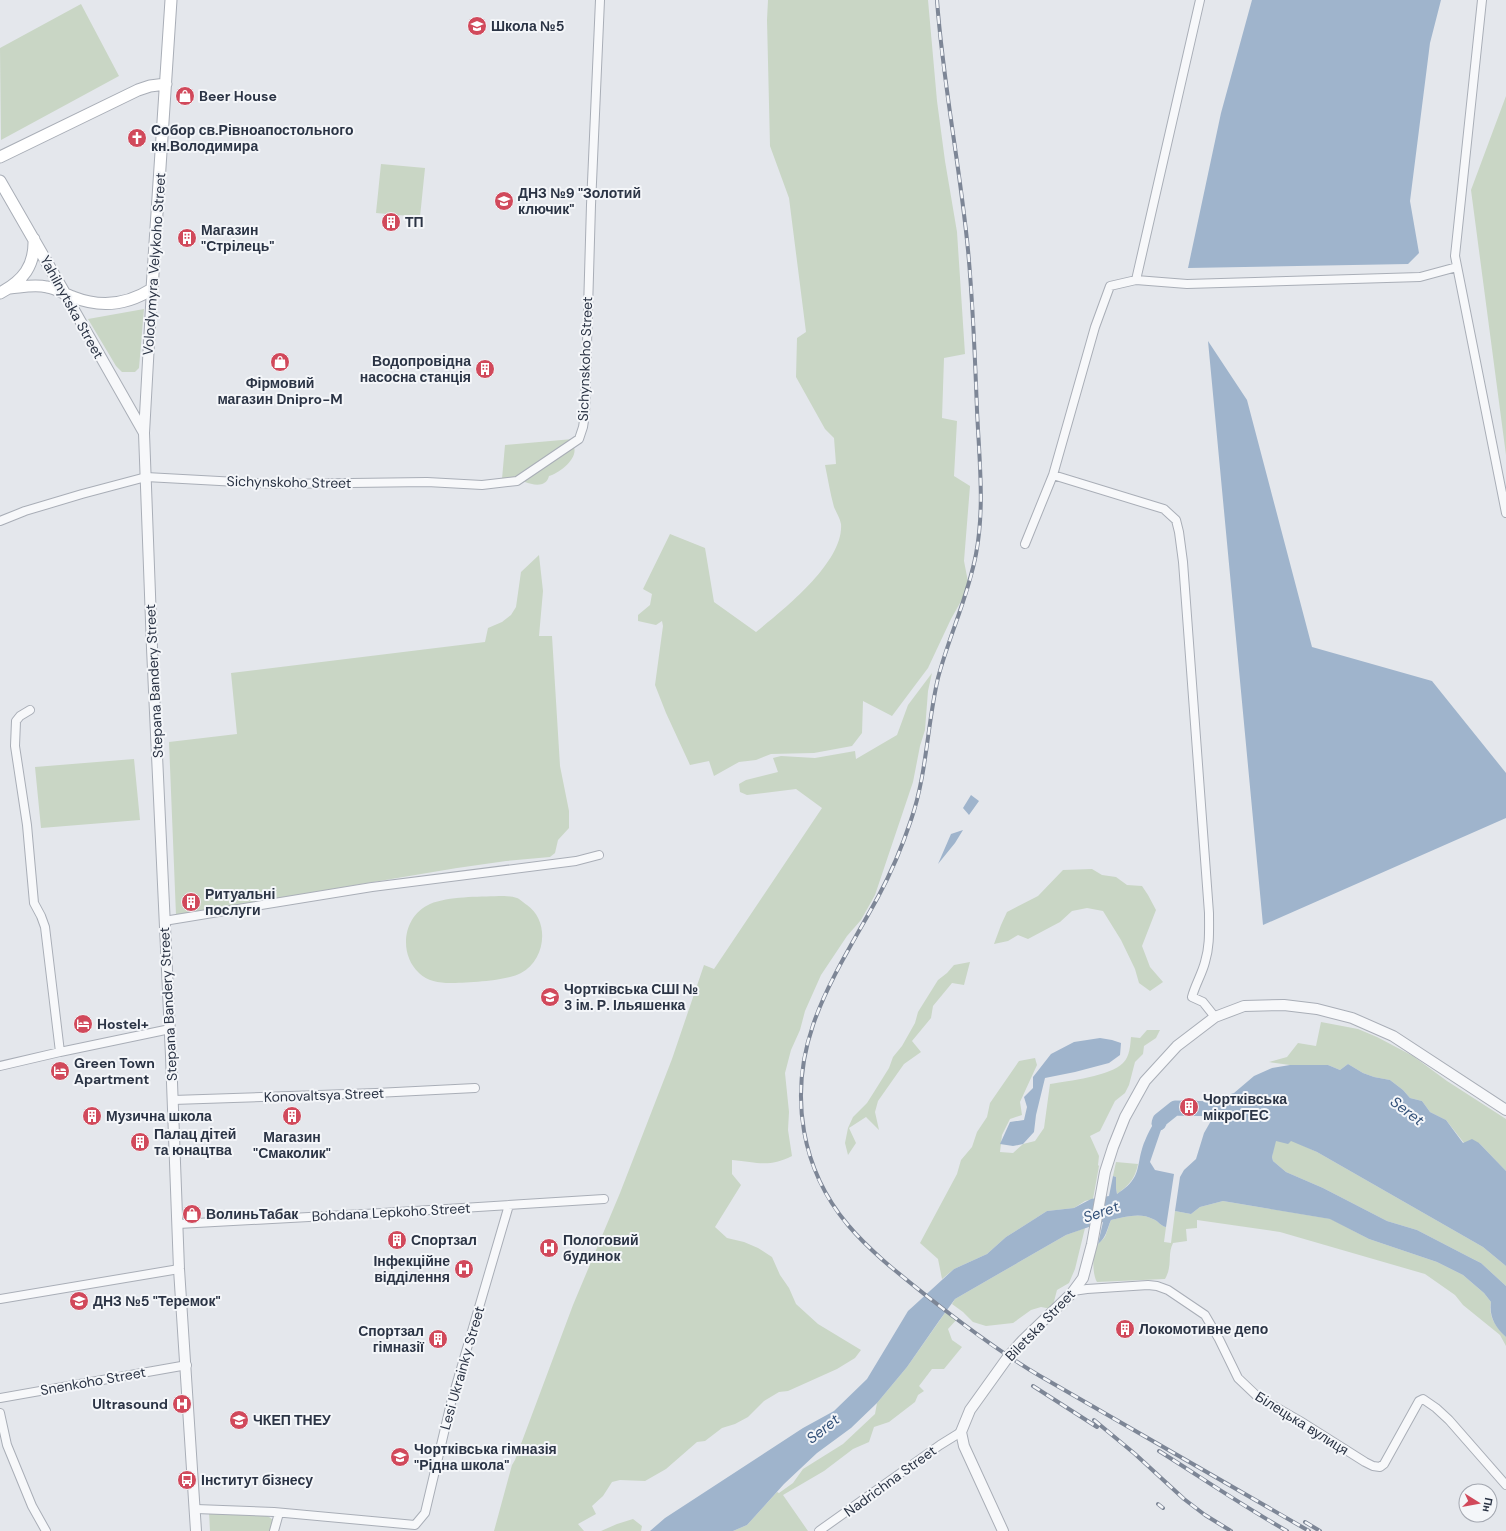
<svg xmlns="http://www.w3.org/2000/svg" width="1506" height="1531" font-family="'DM Sans',sans-serif">
  <style>
    .green { fill: #c9d6c5 }
    .water { fill: #9fb4cc }
    .lines { fill: none; stroke-linecap: round; stroke-linejoin: round }
    .river { stroke: #9fb4cc; stroke-width: 15 }
    .minor-casing { stroke: #a9aeb7; stroke-width: 10 }
    .tertiary-casing { stroke: #a9aeb7; stroke-width: 12 }
    .secondary-casing { stroke: #a9aeb7; stroke-width: 13 }
    .minor { stroke: #f7f8fa; stroke-width: 8 }
    .tertiary { stroke: #f7f8fa; stroke-width: 10 }
    .secondary { stroke: #fff; stroke-width: 11 }
    .rail-casing { stroke: #7d8696; stroke-width: 4 }
    .rail { stroke: #f4f6f9; stroke-width: 2.5; stroke-dasharray: 8; stroke-linecap: butt }
    .labels { text-anchor: middle; dominant-baseline: central; stroke-width: 4; stroke-linejoin: round; paint-order: stroke }
    .poi-label { font-size: 14px; font-weight: bold; fill: #2b3445; stroke: #f4f6f9; text-anchor: start }
    .street-label { font-size: 14px; fill: #2b3445; stroke: #f4f6f9 }
    .water-label { font-size: 15px; font-style: italic; fill: #34527a; stroke: #f4f6f9 }
  </style>
  <rect width="100%" height="100%" fill="#e4e7ec"/>
  <!-- green -->
  <path class="green" d="M768,0H928L937,101L945,161L957,232L965,354L944,358L942,418L957,421L954,476L970,486L964,561L969,587L951,619L928,668L892,716L863,701L862,733L852,746L814,753L771,754L756,760L739,762L714,776L709,761L690,765L666,713L655,685L663,626L662,621L656,625L638,621V615L650,605L652,594L643,589L670,534L705,548L714,602L756,632C783,610 844,562 841,524C840,518 836,512 834,507C830,493 828,479 825,465L836,464L834,438L825,429L796,377L797,338L806,332L789,198L770,146L767,20Z
    M81,4L119,76L1,140L0,48Z
    M1506,96V455L1471,190Z
    M381,164L425,168L420,217L376,213Z
    M144,309L139,368L135,372H122L116,366L88,319Z
    M573,439C567,444 560,446 554,451C538,463 524,478 502,479L505,445Z
    M574,447C578,459 559,473 549,476C546,488 533,485 525,482L524,480Z
    M539,555L543,591L539,636H552L560,766L569,811V828L558,840L555,853L550,857L506,861L457,868L176,915L169,742L237,734L231,673L485,642L488,628L502,622L511,615L516,607L521,572Z
    M932,673L928,691L925,730L920,746L913,782L875,895L861,920L847,936L821,975L805,1011L800,1030L791,1050L785,1073L789,1112L788,1130L792,1156C768,1168 757,1162 732,1160V1174L741,1185L715,1227L727,1238L744,1242L758,1248L772,1257L780,1275L789,1288L796,1304L818,1324L861,1350L855,1358L837,1369L788,1391L779,1392L764,1401L748,1417L735,1424L722,1428L705,1441L697,1442L666,1469L645,1481L620,1480L612,1482L603,1496L592,1506L596,1514L578,1524L584,1531H494L512,1465L515,1460L573,1305L620,1193L672,1059L704,965L714,969L822,808L796,789L747,795L740,792L739,784L746,780L778,772L773,758L781,756L815,758L855,751L856,759L897,735L908,705Z
    M134,759L140,820L41,828L35,767Z
    M1092,869L1102,875L1116,877L1127,885L1142,886L1148,895L1156,910L1142,946L1150,967L1163,982L1150,991L1139,983L1135,969L1121,940L1103,911L1087,908L1072,911L1060,922L1028,939L1018,935L1008,941L994,944L1001,925L1007,912L1038,896L1063,870Z
    M499,896C504,896 511,896 517,898C520,899 524,903 527,905C550,921 546,960 521,973C507,981 466,983 450,983C439,983 427,981 419,973C398,953 403,916 430,904C449,896 478,897 499,896Z
    M970,962L964,985L952,983L933,1006L931,1018L912,1041L921,1052L904,1064L878,1101L875,1112L879,1130L866,1117L849,1128L856,1143L848,1155L845,1143L848,1128L853,1117L867,1103L874,1092L889,1068L893,1057L902,1046L915,1023L918,1012L938,980L947,973L954,965Z
    M1321,1022L1358,1029L1377,1037L1413,1056L1447,1081L1506,1119V1171L1479,1143H1464L1446,1120L1430,1112L1422,1101L1410,1098L1403,1090L1390,1080L1374,1077L1363,1073L1348,1064L1340,1070L1328,1065H1290L1269,1062L1287,1057L1298,1043L1316,1046Z
    M1147,1030H1160L1156,1038L1144,1046L1143,1054L1135,1062L1129,1085L1125,1093L1115,1101L1100,1131L1090,1136L1099,1156L1098,1165L1099,1166L1093,1199L1085,1201L1074,1208L1047,1211L1006,1237L987,1254L954,1269L942,1279L938,1259L920,1243L957,1174L961,1160L972,1147L977,1132L987,1117L990,1103L1019,1061L1035,1058L1037,1065L1020,1102L1022,1115L1010,1119L1002,1135L1000,1152L1013,1153L1023,1144L1035,1141L1044,1128L1050,1084C1068,1081 1111,1076 1123,1063C1130,1056 1130,1046 1131,1037L1140,1038Z
    M1291,1140L1317,1152L1483,1247L1506,1266V1286L1481,1263L1471,1258L1417,1230L1387,1221L1323,1188L1286,1172L1273,1161L1272,1157L1275,1141Z
    M1116,1162L1138,1164C1135,1179 1129,1185 1117,1194L1116,1188V1177L1113,1176Z
    M1223,1201L1331,1219L1369,1239L1437,1262L1463,1275L1484,1293L1491,1302C1488,1317 1496,1327 1506,1337V1346L1500,1335L1463,1305L1455,1295L1425,1274L1280,1232L1197,1220V1228L1186,1229L1187,1241L1173,1243C1167,1255 1173,1265 1165,1279L1097,1282C1092,1274 1092,1252 1098,1244C1100,1241 1105,1239 1106,1234C1108,1229 1109,1225 1111,1220C1125,1217 1140,1212 1153,1219C1159,1221 1160,1226 1166,1227L1164,1242L1171,1243L1175,1211L1191,1214L1200,1207Z
    M1085,1228L1075,1269L1069,1283L1057,1290L1052,1309L1041,1307L1031,1310L1013,1323L986,1326L973,1322L963,1312L952,1304L955,1299L1066,1235Z
    M947,1310L958,1318L948,1329L952,1340L962,1347L944,1369H932L919,1386L924,1391L918,1395L915,1402L889,1422L874,1427L869,1442L853,1449L824,1471L783,1495L808,1531H733L747,1525L777,1492L779,1493L793,1483L803,1469L843,1444L875,1414L877,1403L907,1367Z
    M209,1512L264,1513L273,1520L271,1531H210Z
    M633,1519L642,1526L641,1531H601L617,1524Z"/>
  <!-- water -->
  <path class="water" d="M1252,0H1441L1430,43L1410,201L1419,253L1408,264L1188,268L1221,113Z
    M1208,341L1247,400L1312,647L1432,681L1506,773V818L1263,925Z
    M971,795L979,801L969,815L963,808Z
    M963,830L955,843L938,864L951,834Z
    M1100,1038L1112,1040L1121,1043L1120,1055L1109,1063L1075,1072L1045,1078L1036,1115L1034,1132L1023,1144L1013,1146L1000,1144L1010,1122L1024,1120L1027,1107L1024,1097L1033,1088V1077L1051,1054L1074,1042Z
    M1348,1064L1363,1073L1374,1077L1390,1080L1403,1090L1410,1098L1422,1101L1430,1112L1446,1120L1463,1143L1472,1139L1479,1143L1506,1171V1266L1483,1247L1317,1152L1291,1141L1288,1144L1276,1141L1272,1157L1273,1161L1286,1172L1323,1188L1387,1221L1417,1230L1471,1258L1481,1263L1506,1286V1337C1495,1327 1489,1317 1491,1302L1484,1293L1463,1275L1437,1262L1369,1239L1330,1219L1223,1201L1200,1207L1191,1214L1175,1211L1180,1177L1184,1170L1196,1159L1204,1133L1212,1119L1216,1118L1215,1115L1209,1112L1210,1105L1224,1101L1227,1095L1234,1093L1254,1076L1272,1068L1290,1065H1328L1340,1070Z
    M1170,1105H1174L1173,1113L1162,1127L1150,1162L1155,1170L1174,1174L1166,1227C1160,1226 1159,1221 1153,1219C1140,1212 1125,1217 1111,1220C1107,1229 1106,1238 1098,1244L1103,1222L1066,1235L955,1299L939,1321L907,1367L877,1403L851,1428L817,1453L784,1484L747,1525L733,1531H650L665,1518L803,1428L834,1411L867,1379L908,1311L954,1269L987,1254L1006,1237L1047,1211L1074,1208L1091,1199L1109,1196L1113,1176L1116,1177V1188L1117,1194C1124,1189 1131,1184 1135,1176C1139,1168 1139,1158 1142,1149C1146,1136 1158,1111 1170,1105Z"/>
  <g class="lines">
    <!-- river -->
    <path class="river" d="M1159,1123L1160,1120L1175,1108L1223,1109L1229,1108"/>
    <!-- minor casing -->
    <g class="minor-casing">
      <path id="minor" d="M1482,0L1455,256L1506,513
        M1136,280L1200,0
        M1053,475L1095,327L1110,286L1136,280L1187,284L1420,277L1457,267
        M0,521L25,511L82,494L146,477L276,484L427,482L482,485L517,481L579,439L583,427L585,414L591,205L600,0
        M1025,544L1053,475L1164,509L1176,520L1179,532L1183,562L1209,913C1209,930 1210,946 1205,962C1202,974 1195,985 1192,997L1203,1002L1215,1017
        M30,710L20,716L16,721L15,746L27,825L34,903L41,916L45,927L60,1052
        M164,921L372,887L576,861L599,855
        M0,1066L60,1052L170,1029
        M173,1100L376,1093L475,1088
        M178,1224L382,1213L604,1199
        M1073,1291L1087,1289L1148,1285L1157,1286L1168,1290L1205,1315L1219,1339L1238,1378L1258,1397L1300,1421L1365,1462L1373,1466L1380,1467L1384,1464L1419,1401L1423,1399L1436,1408L1449,1420L1506,1485
        M0,1299L179,1269
        M0,1398L187,1365
        M0,1413L7,1445L32,1506L46,1531
        M196,1509L274,1512L415,1525L425,1513L451,1403L509,1205
        M274,1531L279,1513
        M819,1531L940,1445L961,1432"/>
    </g>
    <!-- tertiary casing -->
    <g class="tertiary-casing">
      <path id="tertiary" d="M152,289L144,433L152,648L171,1056L179,1269L196,1531
        M65,294L144,433
        M1003,1531L964,1446L961,1432L970,1410L1008,1357L1023,1340L1072,1293L1083,1278L1092,1244L1105,1172L1113,1147L1125,1117L1145,1081L1177,1046L1215,1017L1244,1006L1284,1005L1317,1009L1352,1018L1393,1036L1506,1110"/>
    </g>
    <!-- secondary casing -->
    <g class="secondary-casing">
      <path id="secondary" d="M0,157L138,90L150,86L166,84
        M0,181L65,294
        M10,288C22,287 35,284 47,287C56,288 64,294 73,297C101,308 127,305 152,289L171,0
        M0,293C23,281 35,266 34,239"/>
    </g>
    <!-- minor -->
    <use href="#minor" class="minor"/>
    <!-- tertiary -->
    <use href="#tertiary" class="tertiary"/>
    <!-- secondary -->
    <use href="#secondary" class="secondary"/>
    <!-- rail casing -->
    <g class="rail-casing">
      <path id="rail" d="M937,0C943,84 960,166 968,250C973,303 975,356 977,410C979,457 985,507 976,554C968,597 949,636 938,678C927,725 927,774 911,820C902,847 891,873 878,897C836,974 788,1039 804,1131C818,1211 869,1250 928,1297C965,1326 1001,1353 1040,1376L1309,1531
        M1033,1386L1097,1427
        M1094,1420L1135,1454L1184,1499L1205,1515L1231,1531
        M1159,1451C1202,1478 1243,1506 1287,1531
        M1158,1504L1163,1508
        M1305,1522L1320,1531"/>
    </g>
    <!-- rail -->
    <use href="#rail" class="rail"/>
  </g>
  <!-- icons -->
  <defs>
    <g id="school-disc" transform="scale(1)"><circle r="9.5" fill="#d1495b" stroke="#f4f6f9"/><path d="M0-5L7-2L0 1L-7-2ZM-4 1L0 2.5L4 1V4Q0 6-4 4Z" fill="#fff"/></g>
    <g id="shop-disc" transform="scale(1)"><circle r="9.5" fill="#d1495b" stroke="#f4f6f9"/><path d="M-5-2.5h2.3a2.7 3.5 0 0 1 5.4 0H5L5.5 6h-11ZM-1.5-2.5h3a1.5 2.3 0 0 0-3 0Z" fill="#fff"/></g>
    <g id="church-disc" transform="scale(1)"><circle r="9.5" fill="#d1495b" stroke="#f4f6f9"/><path d="M-1.2-6h2.4v3.5h3.3v2.4h-3.3V6h-2.4V-.1h-3.3v-2.4h3.3Z" fill="#fff"/></g>
    <g id="building-disc" transform="scale(1)"><circle r="9.5" fill="#d1495b" stroke="#f4f6f9"/><path d="M-4-6H4V6H1V3H-1V6H-4ZM-2.5-4.3h1.7v1.8h-1.7ZM.8-4.3h1.7v1.8H.8ZM-2.5-1h1.7V.8h-1.7ZM.8-1h1.7V.8H.8Z" fill="#fff"/></g>
    <g id="hotel-disc" transform="scale(1)"><circle r="9.5" fill="#d1495b" stroke="#f4f6f9"/><path d="M-6-4.5h1.5V1H6V5H4.5V3h-9V5H-6ZM-4 0a1.8 1.8 0 1 1 3.6 0ZM.5 0V-2.5h3Q6-2.5 6 0Z" fill="#fff"/></g>
    <g id="hospital-disc" transform="scale(1)"><circle r="9.5" fill="#d1495b" stroke="#f4f6f9"/><path d="M-5-5h3v3.5h4V-5h3V5h-3V1.5h-4V5h-3Z" fill="#fff"/></g>
    <g id="university-disc" transform="scale(1)"><circle r="9.5" fill="#d1495b" stroke="#f4f6f9"/><path d="M0-5L7-2L0 1L-7-2ZM-4 1L0 2.5L4 1V4Q0 6-4 4Z" fill="#fff"/></g>
    <g id="bus-disc" transform="scale(1)"><circle r="9.5" fill="#d1495b" stroke="#f4f6f9"/><path d="M-5-6H5V4H4V6H2V4H-2V6H-4V4H-5ZM-3.5-4V0h7V-4ZM-3.5 1.2v1.5H-2V1.2ZM2 1.2v1.5H3.5V1.2Z" fill="#fff"/></g>
  </defs>
  <g fill-rule="evenodd">
    <use href="#school-disc" x="477" y="26"/>
    <use href="#shop-disc" x="185" y="96"/>
    <use href="#church-disc" x="137" y="138"/>
    <use href="#school-disc" x="504" y="201"/>
    <use href="#building-disc" x="391" y="222"/>
    <use href="#building-disc" x="187" y="238"/>
    <use href="#shop-disc" x="280" y="362"/>
    <use href="#building-disc" x="485" y="369"/>
    <use href="#building-disc" x="191" y="902"/>
    <use href="#school-disc" x="550" y="997"/>
    <use href="#hotel-disc" x="83" y="1024"/>
    <use href="#hotel-disc" x="60" y="1071"/>
    <use href="#building-disc" x="1189" y="1107"/>
    <use href="#building-disc" x="92" y="1116"/>
    <use href="#building-disc" x="292" y="1116"/>
    <use href="#building-disc" x="140" y="1142"/>
    <use href="#shop-disc" x="192" y="1214"/>
    <use href="#building-disc" x="397" y="1240"/>
    <use href="#hospital-disc" x="549" y="1248"/>
    <use href="#hospital-disc" x="464" y="1269"/>
    <use href="#school-disc" x="79" y="1301"/>
    <use href="#building-disc" x="1125" y="1329"/>
    <use href="#building-disc" x="438" y="1339"/>
    <use href="#hospital-disc" x="182" y="1404"/>
    <use href="#university-disc" x="239" y="1420"/>
    <use href="#school-disc" x="400" y="1457"/>
    <use href="#bus-disc" x="187" y="1480"/>
  </g>
  <g class="labels">
    <!-- poi labels -->
    <g class="poi-label">
      <text x="491" y="26">Школа №5</text>
      <text x="199" y="96">Beer House</text>
      <text x="151" y="130">Собор св.Рівноапостольного<tspan x="151" dy="16">кн.Володимира</tspan></text>
      <text x="518" y="193">ДНЗ №9 "Золотий<tspan x="518" dy="16">ключик"</tspan></text>
      <text x="405" y="222">ТП</text>
      <text x="201" y="230">Магазин<tspan x="201" dy="16">"Стрілець"</tspan></text>
      <text x="471" y="361" text-anchor="end">Водопровідна<tspan x="471" dy="16">насосна станція</tspan></text>
      <text x="280" y="383" text-anchor="middle">Фірмовий<tspan x="280" dy="16">магазин Dnipro-M</tspan></text>
      <text x="205" y="894">Ритуальні<tspan x="205" dy="16">послуги</tspan></text>
      <text x="564" y="989">Чортківська СШІ №<tspan x="564" dy="16">3 ім. Р. Ільяшенка</tspan></text>
      <text x="97" y="1024">Hostel+</text>
      <text x="74" y="1063">Green Town<tspan x="74" dy="16">Apartment</tspan></text>
      <text x="1203" y="1099">Чортківська<tspan x="1203" dy="16">мікроГЕС</tspan></text>
      <text x="106" y="1116">Музична школа</text>
      <text x="154" y="1134">Палац дітей<tspan x="154" dy="16">та юнацтва</tspan></text>
      <text x="292" y="1137" text-anchor="middle">Магазин<tspan x="292" dy="16">"Смаколик"</tspan></text>
      <text x="206" y="1214">ВолиньТабак</text>
      <text x="411" y="1240">Спортзал</text>
      <text x="563" y="1240">Пологовий<tspan x="563" dy="16">будинок</tspan></text>
      <text x="450" y="1261" text-anchor="end">Інфекційне<tspan x="450" dy="16">відділення</tspan></text>
      <text x="93" y="1301">ДНЗ №5 "Теремок"</text>
      <text x="1139" y="1329">Локомотивне депо</text>
      <text x="424" y="1331" text-anchor="end">Спортзал<tspan x="424" dy="16">гімназії</tspan></text>
      <text x="168" y="1404" text-anchor="end">Ultrasound</text>
      <text x="253" y="1420">ЧКЕП ТНЕУ</text>
      <text x="414" y="1449">Чортківська гімназія<tspan x="414" dy="16">"Рідна школа"</tspan></text>
      <text x="201" y="1480">Інститут бізнесу</text>
    </g>
    <!-- street labels -->
    <g class="street-label">
      <text transform="translate(154 264) rotate(-86)">Volodymyra Velykoho Street</text>
      <text transform="translate(72 307) rotate(61)">Yahilnytska Street</text>
      <text transform="translate(585 359) rotate(-88)">Sichynskoho Street</text>
      <text transform="translate(289 482) rotate(1)">Sichynskoho Street</text>
      <text transform="translate(154 681) rotate(-93)">Stepana Bandery Street</text>
      <text transform="translate(168 1004) rotate(-93)">Stepana Bandery Street</text>
      <text transform="translate(324 1095) rotate(-2)">Konovaltsya Street</text>
      <text transform="translate(391 1212) rotate(-3)">Bohdana Lepkoho Street</text>
      <text transform="translate(1040 1325) rotate(-46)">Biletska Street</text>
      <text transform="translate(462 1368) rotate(-74)">Lesi Ukrainky Street</text>
      <text transform="translate(93 1381) rotate(-10)">Snenkoho Street</text>
      <text transform="translate(1302 1423) rotate(32)">Білецька вулиця</text>
      <text transform="translate(890 1481) rotate(-36)">Nadrichna Street</text>
    </g>
    <!-- water labels -->
    <g class="water-label">
      <text transform="translate(1407 1111) rotate(37)">Seret</text>
      <text transform="translate(1101 1212) rotate(-19)">Seret</text>
      <text transform="translate(823 1429) rotate(-38)">Seret</text>
    </g>
  </g>
  <!-- north arrow -->
  <g transform="translate(1478 1503) rotate(101)"><circle r="19" fill="#f4f6f9" stroke="#a4a8b1"/>
  <path d="M0-3L7 15L0 10L-7 15Z" fill="#d1495b"/>
  <text y="-6" font-size="11" font-weight="bold" text-anchor="middle" fill="#2b3445">Пн</text>
  </g>
</svg>
